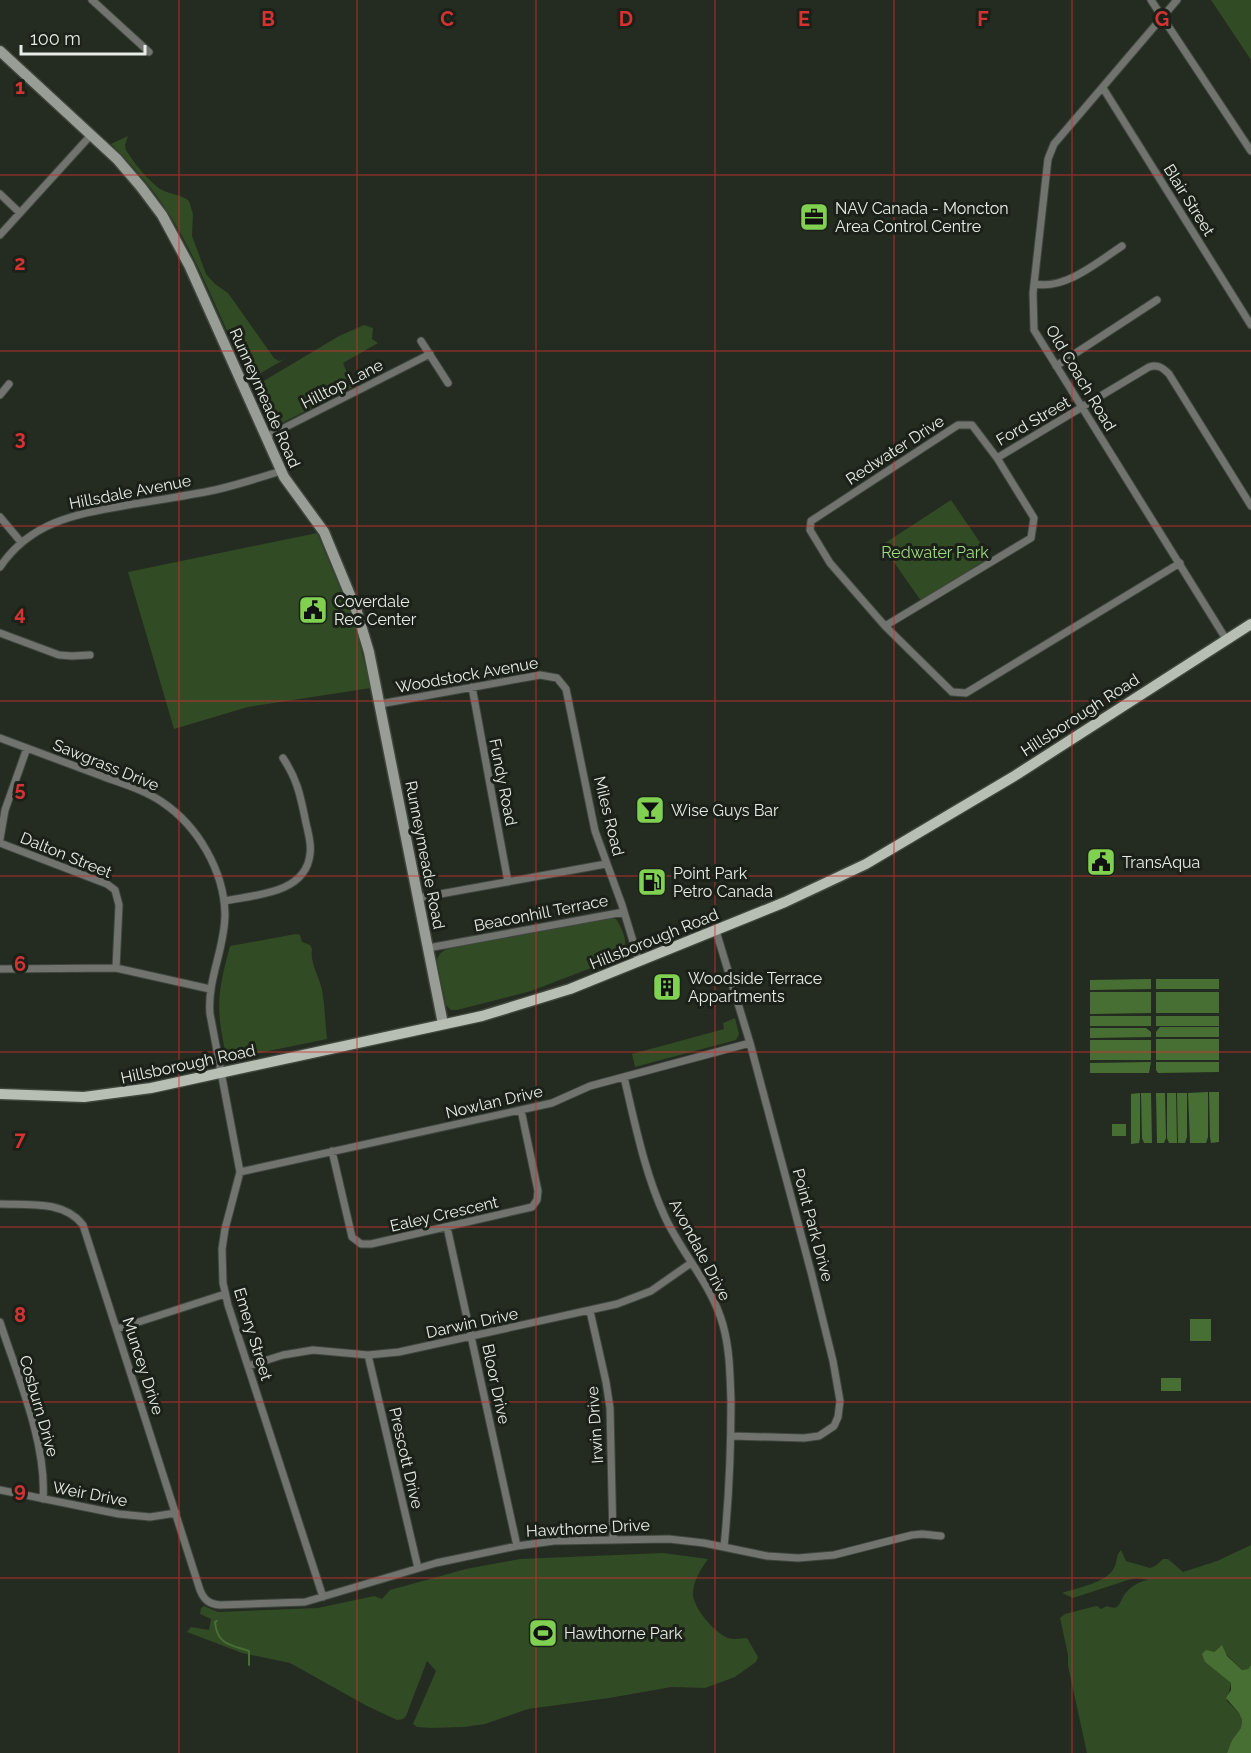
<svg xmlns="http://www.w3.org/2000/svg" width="1251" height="1753" font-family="Raleway,sans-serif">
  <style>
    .green { fill: #314b24 }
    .water { fill: #486f33 }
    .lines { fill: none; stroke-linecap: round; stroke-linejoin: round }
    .stream { stroke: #486f33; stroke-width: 2 }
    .street-casing { stroke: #3f463d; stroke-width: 9 }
    .secondary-casing { stroke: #3f463d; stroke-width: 13 }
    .primary-casing { stroke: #3f463d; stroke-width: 13 }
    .street { stroke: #70736e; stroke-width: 7 }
    .secondary { stroke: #989d95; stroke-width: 10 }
    .primary { stroke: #b7beb4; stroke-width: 10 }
    .grid { fill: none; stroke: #d73232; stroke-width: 1.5; stroke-opacity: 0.55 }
    .labels { text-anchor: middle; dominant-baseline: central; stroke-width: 6; stroke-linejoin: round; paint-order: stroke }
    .street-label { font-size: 16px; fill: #e8ece6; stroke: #1b2118 }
    .poi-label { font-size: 16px; fill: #e8ece6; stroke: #1b2118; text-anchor: start }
    .park-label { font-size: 16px; fill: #a0da83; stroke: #1b2118 }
    .grid-label { font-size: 20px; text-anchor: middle; font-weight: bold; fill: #d73232; stroke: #1b2118; stroke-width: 6; stroke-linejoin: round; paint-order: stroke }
  </style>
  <rect width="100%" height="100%" fill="#242b21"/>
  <!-- green -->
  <path class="green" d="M1211,0H1251V60Z
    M128,136L125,145L126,150C134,163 149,182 162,190C171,195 181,194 189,201L193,214L192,236L206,274L215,284L228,293L274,358L279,361L285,359L249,380C224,327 200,263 169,214C153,188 132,165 111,144Z
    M364,325L373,328L372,339L378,343L343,363L353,387L280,424C264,426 258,400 252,388L339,336Z
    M951,500L990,557L921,601L882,545Z
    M317,533L354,621L371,688L248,707L174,729L128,572Z
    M606,918L616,919C623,929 631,949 620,957L531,991L457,1010H451L446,1005L437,961C439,949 451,948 460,945Z
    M296,934L300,935L302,942L310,945L312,949C310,964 319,976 322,990C325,1006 325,1023 327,1039L230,1059L226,1054C215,1007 218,991 230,946Z
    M735,1018L739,1034L736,1040L635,1067L632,1054L724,1029L723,1023Z
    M1251,1545V1665L1248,1669L1242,1670L1219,1647L1214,1652H1211L1205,1662L1231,1683L1227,1701L1239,1713L1242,1720L1241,1728L1232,1740L1227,1753H1087L1068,1666V1655L1060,1618L1065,1614L1092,1607L1097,1606L1101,1609L1107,1606C1119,1611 1119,1604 1124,1595C1129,1588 1139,1581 1148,1580L1136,1578L1128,1580L1073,1598L1062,1593C1077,1588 1106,1583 1114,1568C1118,1561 1115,1556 1121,1550L1126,1561L1150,1568L1155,1566L1163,1559H1168L1183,1572L1217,1561Z
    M663,1553L708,1559C701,1569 693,1581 693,1594C693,1608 715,1633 728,1638C734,1640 741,1638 747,1638L758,1657L756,1662L735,1677L705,1688L672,1687L609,1698L528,1709L485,1724L464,1727L431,1728L417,1727L413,1724L436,1671L427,1661L406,1716L403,1719L397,1720L367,1706L290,1663L242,1653L187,1632L191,1627L209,1630L211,1619L200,1614L201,1608L204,1606L218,1612L318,1608L374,1596L382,1599L390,1590L466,1569L520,1559Z"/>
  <!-- water -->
  <path class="water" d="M1151,979V989L1090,990V980Z
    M1156,979H1219V989H1156Z
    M1090,992H1151V1013L1090,1014Z
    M1156,992H1219V1013H1156Z
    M1090,1016H1151V1026H1090Z
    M1156,1016H1219V1026H1156Z
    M1160,1027H1219V1037H1156V1032Z
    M1090,1028H1146L1151,1032V1037L1090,1038Z
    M1219,1039V1060H1156V1039Z
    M1090,1040H1151V1060H1090Z
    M1151,1062L1149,1073H1090V1063Z
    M1156,1062H1219V1072L1158,1073L1156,1070Z
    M1208,1092V1137L1206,1143H1190L1188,1093Z
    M1209,1092H1219V1142L1211,1143L1210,1137Z
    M1140,1093V1138L1139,1143L1131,1144V1094Z
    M1141,1093H1151L1152,1143H1144L1142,1138Z
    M1156,1093H1165L1166,1138L1164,1143H1157Z
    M1167,1093H1176L1177,1143H1169L1167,1138Z
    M1177,1093H1187V1137L1185,1143H1178Z
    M1112,1124H1126V1136H1112Z
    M1190,1319H1211V1341H1190Z
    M1161,1378H1181V1391H1161Z
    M1222,1645L1227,1656L1242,1670L1248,1669L1251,1665V1753H1227L1232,1740L1241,1728L1242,1720L1239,1713L1226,1698L1231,1690V1683L1205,1662L1202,1654L1206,1650L1214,1652Z"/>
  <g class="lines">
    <!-- stream -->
    <path class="stream" d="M217,1621L215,1622C217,1645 231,1645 249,1651V1665"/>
    <!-- street casing -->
    <g class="street-casing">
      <path id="street" d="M92,0L149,52
        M1151,0L1251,151
        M1177,0L1054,144L1048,159L1033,293L1034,330L1226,639
        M1103,88L1251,325
        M0,194L20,213
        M0,235L91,135
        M1035,284C1065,290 1098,262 1122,246
        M421,341L448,383
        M1056,366L1157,300
        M0,395L9,384
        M266,437L430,354
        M997,458L1149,367C1158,364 1163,368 1169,374L1251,506
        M0,517L21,542
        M0,567C31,521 77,514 128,505C157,500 186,496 215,490C237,485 259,478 281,471
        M885,626L1031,538L1034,518L997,458L972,425H958L811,521L810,530L830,563L885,626L952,692L966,693L1180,563
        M0,633L59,655L72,656L90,655
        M472,687L508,882
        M380,704L540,675L557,678L566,689L595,831L622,905L639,961
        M0,738C33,750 66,763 99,775C120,783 143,789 162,802C198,826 224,871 225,914C225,949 207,979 210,1014L240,1172L225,1229L222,1249L223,1283L228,1305L323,1597
        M0,839L5,810L27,748
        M0,843L107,884L115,890L119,905L116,968
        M418,898L606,864
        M224,901C254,895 306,894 310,854C312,842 307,830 305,818C300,794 297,779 283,758
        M716,931L750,1043L811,1272L833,1361L840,1401L838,1417L834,1426L819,1436L804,1438L731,1436
        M428,948L624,912
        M0,969L116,968L210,989
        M624,1077C635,1124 645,1174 665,1217C682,1254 712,1285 723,1325C730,1350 730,1376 731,1401C731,1450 729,1498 724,1547
        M332,1151L352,1237L361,1244H371L532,1207L537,1200L538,1191L521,1110
        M240,1172L552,1103L590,1086L750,1043
        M0,1204C27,1205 64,1200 83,1225L200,1590C204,1600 209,1604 220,1605L305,1602L436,1563L517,1546L554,1541L669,1539L704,1543L767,1556L798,1558L834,1555L912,1535L922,1534L941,1536
        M447,1227L517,1546
        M590,1311L606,1382L610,1408L613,1539
        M0,1322C17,1375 47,1443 43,1499
        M117,1329L225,1294
        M368,1355L418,1568
        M248,1366L283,1355L313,1350L368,1355L399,1352L617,1304L651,1291L691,1263
        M0,1490L119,1514L150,1517L176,1513"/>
    </g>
    <!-- secondary casing -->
    <g class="secondary-casing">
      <path id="secondary" d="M0,51L117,159L141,187L162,215L189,265L284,477L324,532L357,612L369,652L443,1024"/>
    </g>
    <!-- primary casing -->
    <g class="primary-casing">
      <path id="primary" d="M0,1094L84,1097L151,1088L482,1016L570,989L785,902L866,864L1016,775L1251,624"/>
    </g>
    <!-- street -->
    <use href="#street" class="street"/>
    <!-- secondary -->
    <use href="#secondary" class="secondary"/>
    <!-- primary -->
    <use href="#primary" class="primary"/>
  </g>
  <!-- grid -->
  <path class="grid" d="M179,0V1753M357,0V1753M536,0V1753M715,0V1753M894,0V1753M1072,0V1753M0,175H1251M0,351H1251M0,526H1251M0,701H1251M0,876H1251M0,1052H1251M0,1227H1251M0,1402H1251M0,1578H1251"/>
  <!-- icons -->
  <defs>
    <g id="office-square" transform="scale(1.5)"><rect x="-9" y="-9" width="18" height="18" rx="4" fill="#80d051" stroke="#1b2118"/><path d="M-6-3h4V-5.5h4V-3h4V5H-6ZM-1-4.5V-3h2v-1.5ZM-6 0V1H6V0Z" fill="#111"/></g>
    <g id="civic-square" transform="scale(1.5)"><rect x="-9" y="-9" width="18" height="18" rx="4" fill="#80d051" stroke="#1b2118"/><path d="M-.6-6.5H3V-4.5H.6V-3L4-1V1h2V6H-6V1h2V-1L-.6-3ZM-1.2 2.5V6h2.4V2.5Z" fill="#111"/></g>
    <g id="bar-square" transform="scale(1.5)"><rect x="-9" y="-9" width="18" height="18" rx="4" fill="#80d051" stroke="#1b2118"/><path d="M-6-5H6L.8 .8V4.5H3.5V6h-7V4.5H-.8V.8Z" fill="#111"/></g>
    <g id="fuel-square" transform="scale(1.5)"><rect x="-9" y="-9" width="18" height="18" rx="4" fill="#80d051" stroke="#1b2118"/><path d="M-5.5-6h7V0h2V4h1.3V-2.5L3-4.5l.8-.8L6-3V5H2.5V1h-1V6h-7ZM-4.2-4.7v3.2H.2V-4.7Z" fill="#111"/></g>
    <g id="building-square" transform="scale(1.5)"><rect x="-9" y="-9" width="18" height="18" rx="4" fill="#80d051" stroke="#1b2118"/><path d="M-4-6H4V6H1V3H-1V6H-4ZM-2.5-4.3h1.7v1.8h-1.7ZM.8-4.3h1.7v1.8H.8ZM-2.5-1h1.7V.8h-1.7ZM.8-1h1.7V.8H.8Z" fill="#111"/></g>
    <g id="stadium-square" transform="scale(1.5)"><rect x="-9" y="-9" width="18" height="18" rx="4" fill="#80d051" stroke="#1b2118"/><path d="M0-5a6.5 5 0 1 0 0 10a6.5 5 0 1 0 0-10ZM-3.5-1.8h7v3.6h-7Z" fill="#111"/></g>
  </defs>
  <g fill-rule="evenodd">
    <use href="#office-square" x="814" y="217"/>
    <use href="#civic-square" x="313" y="610"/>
    <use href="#bar-square" x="650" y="810"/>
    <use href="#civic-square" x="1101" y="862"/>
    <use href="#fuel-square" x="652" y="882"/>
    <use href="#building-square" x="667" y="987"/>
    <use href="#stadium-square" x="543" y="1633"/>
  </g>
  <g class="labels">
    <!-- street labels -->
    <g class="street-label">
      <text transform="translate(1189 200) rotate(58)">Blair Street</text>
      <text transform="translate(1081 378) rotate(59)">Old Coach Road</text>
      <text transform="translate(342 384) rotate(-27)">Hilltop Lane</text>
      <text transform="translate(265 398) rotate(66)">Runneymeade Road</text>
      <text transform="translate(1033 421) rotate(-30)">Ford Street</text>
      <text transform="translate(895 450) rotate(-33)">Redwater Drive</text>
      <text transform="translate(130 492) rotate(-11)">Hillsdale Avenue</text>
      <text transform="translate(467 675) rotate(-10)">Woodstock Avenue</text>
      <text transform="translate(1080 715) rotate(-33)">Hillsborough Road</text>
      <text transform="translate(106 765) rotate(22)">Sawgrass Drive</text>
      <text transform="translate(503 782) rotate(79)">Fundy Road</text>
      <text transform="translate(609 816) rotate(76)">Miles Road</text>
      <text transform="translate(66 855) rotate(22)">Dalton Street</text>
      <text transform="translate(425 855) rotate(79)">Runneymeade Road</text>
      <text transform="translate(541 913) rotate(-11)">Beaconhill Terrace</text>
      <text transform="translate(654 939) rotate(-22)">Hillsborough Road</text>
      <text transform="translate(188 1064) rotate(-12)">Hillsborough Road</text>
      <text transform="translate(494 1102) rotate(-13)">Nowlan Drive</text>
      <text transform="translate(444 1214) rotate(-13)">Ealey Crescent</text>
      <text transform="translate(813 1225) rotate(75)">Point Park Drive</text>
      <text transform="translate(700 1250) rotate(62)">Avondale Drive</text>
      <text transform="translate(472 1323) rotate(-12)">Darwin Drive</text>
      <text transform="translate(253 1334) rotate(73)">Emery Street</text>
      <text transform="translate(143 1366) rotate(72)">Muncey Drive</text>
      <text transform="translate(496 1384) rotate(78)">Bloor Drive</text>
      <text transform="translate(39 1406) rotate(74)">Cosburn Drive</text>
      <text transform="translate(595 1425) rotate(-94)">Irwin Drive</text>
      <text transform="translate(406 1458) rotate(77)">Prescott Drive</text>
      <text transform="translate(90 1494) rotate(11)">Weir Drive</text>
      <text transform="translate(588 1528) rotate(-3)">Hawthorne Drive</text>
    </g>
    <!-- poi labels -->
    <g class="poi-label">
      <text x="835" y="208">NAV Canada - Moncton<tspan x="835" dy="18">Area Control Centre</tspan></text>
      <text x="334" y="601">Coverdale<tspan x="334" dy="18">Rec Center</tspan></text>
      <text x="671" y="810">Wise Guys Bar</text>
      <text x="1122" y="862">TransAqua</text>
      <text x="673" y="873">Point Park<tspan x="673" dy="18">Petro Canada</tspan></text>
      <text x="688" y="978">Woodside Terrace<tspan x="688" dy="18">Appartments</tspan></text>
      <text x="564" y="1633">Hawthorne Park</text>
    </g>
    <!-- park labels -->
    <g class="park-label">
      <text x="935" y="552">Redwater Park</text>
    </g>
  </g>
  <g class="grid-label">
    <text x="268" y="26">B</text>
    <text x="447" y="26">C</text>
    <text x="626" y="26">D</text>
    <text x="804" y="26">E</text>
    <text x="983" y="26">F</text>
    <text x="1162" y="26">G</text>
    <text x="20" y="94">1</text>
    <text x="20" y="270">2</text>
    <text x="20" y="445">3</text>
    <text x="20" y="620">4</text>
    <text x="20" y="796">5</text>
    <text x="20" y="971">6</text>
    <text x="20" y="1146">7</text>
    <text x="20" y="1322">8</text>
    <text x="20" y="1497">9</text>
  </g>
  <!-- scale -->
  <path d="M21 45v9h124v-9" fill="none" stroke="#e8ece6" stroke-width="3"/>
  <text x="30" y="45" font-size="18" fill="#e8ece6" stroke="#1b2118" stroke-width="4.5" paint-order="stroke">100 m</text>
</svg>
